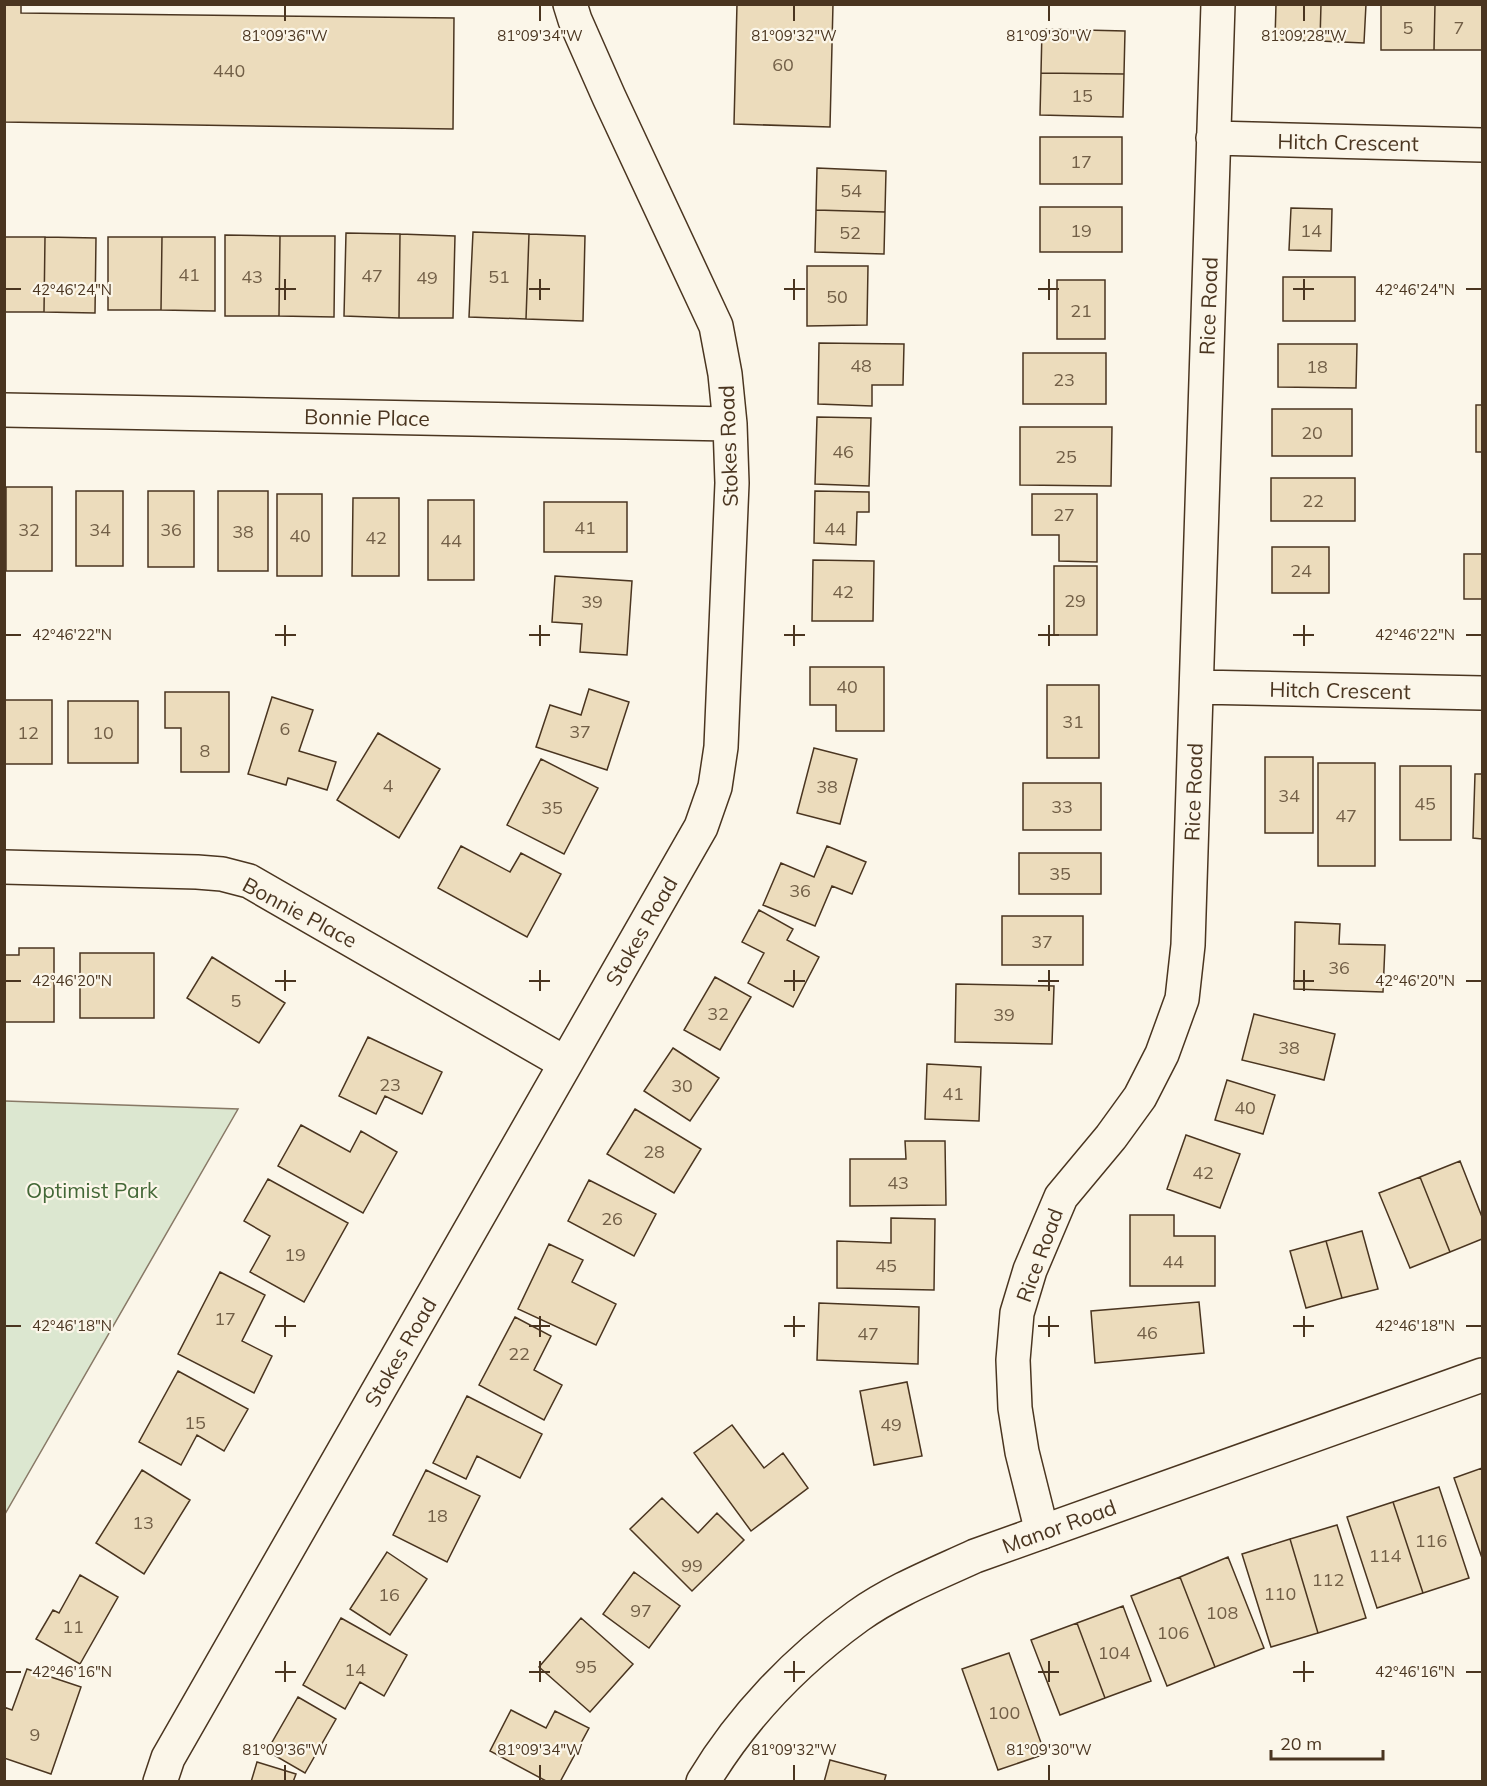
<svg xmlns="http://www.w3.org/2000/svg" width="1487" height="1786" font-family="Mulish,sans-serif">
  <style>
    .green { fill: #dce7d0; stroke: #887966; stroke-width: 1.5 }
    .building { fill: #ecdcbc; stroke: #4a3520; stroke-width: 1.5 }
    .lines { fill: none; stroke-linecap: round; stroke-linejoin: round }
    .minor-casing { stroke: #4a3520; stroke-width: 36 }
    .tertiary-casing { stroke: #4a3520; stroke-width: 36 }
    .minor { stroke: #fbf6e9; stroke-width: 33 }
    .tertiary { stroke: #fbf6e9; stroke-width: 33 }
    .ticks { fill: none; stroke: #4a3520; stroke-width: 2 }
    .labels { text-anchor: middle; dominant-baseline: central; stroke-width: 4.5; stroke-linejoin: round; paint-order: stroke }
    .number-label { font-size: 18px; fill: #725f47 }
    .street-label { font-size: 21px; fill: #4a3520; stroke: #fbf6e9 }
    .park-label { font-size: 21px; fill: #436837; stroke: #fbf6e9 }
    .ticks-label { font-size: 15px; text-anchor: middle; fill: #4a3520; stroke: #fbf6e9; stroke-width: 4.5; stroke-linejoin: round; paint-order: stroke }
  </style>
  <rect width="100%" height="100%" fill="#fbf6e9"/>
  <!-- green -->
  <path class="green" d="M5,1101L238,1109L5,1514L4,1101Z"/>
  <!-- building -->
  <path class="building" d="M4,4H21V13L454,18L453,129L4,122Z
    M737,4H833L830,127L734,124Z
    M1276,4H1321L1320,41L1275,40Z
    M1321,4H1366L1364,43L1320,41Z
    M1381,4H1435L1434,50H1381Z
    M1435,4H1482V50H1434Z
    M1042,29L1125,31L1124,74L1041,73Z
    M1041,73L1124,74L1123,117L1040,115Z
    M1040,137H1122V184H1040Z
    M817,168L886,171L885,212L816,210Z
    M1040,207H1122V252H1040Z
    M1291,208L1332,209L1331,251L1289,250Z
    M816,210L885,212L884,254L815,252Z
    M473,232L529,234L526,319L469,317Z
    M346,233L400,234L399,318L344,316Z
    M400,234L455,236L453,318H399Z
    M529,234L585,236L583,321L526,319Z
    M225,235L280,236L279,316H225Z
    M280,236H335L334,317L279,316Z
    M4,237H45L44,312H4Z
    M45,237L96,238L95,313L44,312Z
    M108,237H162L161,310H108Z
    M162,237H215V311L161,310Z
    M807,266H868L867,325L807,326Z
    M1283,277H1355V321H1283Z
    M1057,280H1105V339H1057Z
    M819,343L904,344L903,385H872V406L818,404Z
    M1278,344H1357L1356,388L1278,387Z
    M1023,353H1106V404H1023Z
    M1476,405H1482V452H1476Z
    M1272,409H1352V456H1272Z
    M817,417L871,418L869,486L815,484Z
    M1020,427H1112L1111,486L1020,485Z
    M1271,478H1355V521H1271Z
    M6,487H52V571H6Z
    M76,491H123V566H76Z
    M148,491H194V567H148Z
    M218,491H268V571H218Z
    M815,491L869,492V512H857L856,545L814,543Z
    M277,494H322V576H277Z
    M1032,494H1097V562L1059,561V535H1032Z
    M353,498H399V576H352Z
    M428,500H474V580H428Z
    M544,502H627V552H544Z
    M1272,547H1329V593H1272Z
    M1464,554H1482V599H1464Z
    M813,560L874,561L873,621H812Z
    M1054,566H1097V635H1054Z
    M555,576L632,581L627,655L580,652L582,624L552,622Z
    M810,667H884V731H836V705H810Z
    M1047,685H1099V758H1047Z
    M589,689L629,702L607,770L536,747L550,705L581,715Z
    M165,692H229V772H181V728H165Z
    M272,697L313,710L299,751L336,762L327,790L288,778L286,785L248,774Z
    M4,700H52V764H4Z
    M68,701H138V763H68Z
    M378,733L440,769L399,838L337,800Z
    M814,748L857,759L840,824L797,813Z
    M1265,757H1313V833H1265Z
    M541,759L598,788L564,854L507,825Z
    M1318,763H1375V866H1318Z
    M1400,766H1451V840H1400Z
    M1475,774H1482V839L1473,838Z
    M1023,783H1101V830H1023Z
    M461,846L510,872L521,853L561,874L527,937L438,888Z
    M827,846L866,862L852,894L832,886L815,926L763,905L781,863L814,877Z
    M1019,853H1101V894H1019Z
    M759,910L793,929L787,940L819,957L793,1007L748,983L764,953L742,942Z
    M1002,916H1083V965H1002Z
    M1295,922L1340,924L1339,944L1385,945L1383,992L1294,989Z
    M19,948H54V1022H4V955H19Z
    M80,953H154V1018H80Z
    M212,957L285,1003L259,1043L187,998Z
    M715,977L751,997L720,1050L684,1030Z
    M956,984L1054,986L1052,1044L955,1042Z
    M1254,1014L1335,1034L1324,1080L1242,1060Z
    M368,1037L442,1072L422,1114L385,1096L376,1114L339,1096Z
    M673,1048L719,1078L690,1121L644,1091Z
    M927,1064L981,1067L979,1121L925,1119Z
    M1227,1080L1275,1095L1263,1134L1215,1120Z
    M635,1109L701,1149L674,1193L607,1154Z
    M301,1125L350,1152L361,1131L397,1152L363,1213L278,1166Z
    M1186,1135L1240,1154L1220,1208L1167,1189Z
    M905,1141H945L946,1205L850,1206V1159H906Z
    M1460,1161L1482,1217V1239L1450,1252L1420,1177Z
    M1420,1177L1450,1252L1410,1268L1379,1193Z
    M268,1179L348,1223L304,1302L250,1272L270,1236L244,1221Z
    M589,1180L656,1214L634,1256L568,1221Z
    M1130,1215H1174V1236H1215V1286H1130Z
    M891,1218L935,1219L934,1290L837,1288V1241L891,1243Z
    M1362,1231L1378,1289L1342,1298L1326,1241Z
    M1326,1241L1342,1298L1306,1308L1290,1251Z
    M549,1244L583,1260L572,1282L616,1304L596,1345L518,1309Z
    M220,1272L265,1295L242,1341L272,1356L254,1393L178,1354Z
    M1199,1302L1204,1353L1095,1363L1091,1311Z
    M819,1303L919,1307L918,1364L817,1360Z
    M515,1317L551,1336L534,1370L562,1385L544,1420L479,1385Z
    M178,1371L248,1409L224,1451L197,1435L181,1465L139,1442Z
    M907,1382L922,1456L874,1465L860,1391Z
    M467,1396L542,1434L520,1478L477,1456L466,1479L433,1463Z
    M732,1425L764,1468L783,1453L808,1488L751,1531L694,1453Z
    M1482,1468V1558L1454,1478Z
    M142,1470L190,1500L144,1574L96,1543Z
    M426,1470L480,1496L447,1562L393,1535Z
    M1439,1487L1469,1578L1423,1593L1393,1502Z
    M662,1498L698,1533L717,1513L744,1540L692,1591L630,1529Z
    M1393,1502L1423,1593L1377,1608L1347,1517Z
    M1337,1525L1366,1618L1318,1633L1290,1539Z
    M1290,1539L1318,1633L1271,1647L1242,1554Z
    M387,1552L427,1579L390,1635L350,1609Z
    M1228,1557L1264,1648L1215,1667L1180,1577Z
    M634,1572L680,1606L649,1648L603,1614Z
    M80,1575L118,1597L80,1664L36,1639L53,1610L59,1613Z
    M1180,1577L1215,1667L1167,1686L1131,1596Z
    M1123,1606L1151,1681L1105,1698L1077,1623Z
    M341,1618L407,1655L384,1696L360,1682L345,1709L303,1685Z
    M581,1618L633,1664L590,1712L539,1667Z
    M1077,1623L1105,1698L1060,1715L1031,1640Z
    M1009,1653L1045,1754L998,1770L962,1669Z
    M27,1669L81,1687L51,1774L4,1758V1707L12,1710Z
    M298,1697L336,1719L305,1773L267,1751Z
    M511,1710L546,1728L555,1711L589,1728L560,1782H548L490,1751Z
    M830,1760L886,1775L884,1782H824Z
    M257,1762L296,1774L293,1782H251Z"/>
  <g class="lines">
    <!-- minor casing -->
    <g class="minor-casing">
      <path id="minor" d="M1213,138L1482,145
        M4,410L730,424
        M1197,687L1482,693
        M4,867L197,872L222,874L249,881L565,1063
        M1042,1532L1022,1452L1015,1408L1013,1360L1017,1313L1030,1270L1061,1197L1111,1137L1140,1097L1162,1054L1182,999L1188,945L1218,4
        M160,1782L168,1758L701,827L715,787L721,747L732,483L730,424L725,374L716,326L609,97L575,20L570,4"/>
    </g>
    <!-- tertiary casing -->
    <g class="tertiary-casing">
      <path id="tertiary" d="M703,1782C742,1717 797,1660 858,1616C893,1591 936,1574 975,1556L1482,1375"/>
    </g>
    <!-- minor -->
    <use href="#minor" class="minor"/>
    <!-- tertiary -->
    <use href="#tertiary" class="tertiary"/>
  </g>
  <!-- ticks -->
  <path class="ticks" d="M285,6V21M540,6V21M794,6V21M1049,6V21M1304,6V21M285,279V300M540,279V300M794,279V300M1049,279V300M1304,279V300M6,289H21M275,289H296M529,289H550M784,289H805M1038,289H1059M1293,289H1314M1466,289H1481M285,625V646M540,625V646M794,625V646M1049,625V646M1304,625V646M6,635H21M275,635H296M529,635H550M784,635H805M1038,635H1059M1293,635H1314M1466,635H1481M285,970V991M540,970V991M794,970V991M1049,970V991M1304,970V991M6,981H21M275,981H296M529,981H550M784,981H805M1038,981H1059M1293,981H1314M1466,981H1481M285,1316V1337M540,1316V1337M794,1316V1337M1049,1316V1337M1304,1316V1337M6,1326H21M275,1326H296M529,1326H550M784,1326H805M1038,1326H1059M1293,1326H1314M1466,1326H1481M285,1661V1682M540,1661V1682M794,1661V1682M1049,1661V1682M1304,1661V1682M6,1672H21M275,1672H296M529,1672H550M784,1672H805M1038,1672H1059M1293,1672H1314M1466,1672H1481M285,1765V1780M540,1765V1780M794,1765V1780M1049,1765V1780"/>
  <g class="labels">
    <!-- number labels -->
    <g class="number-label">
      <text x="1408" y="27">5</text>
      <text x="1459" y="27">7</text>
      <text x="783" y="64">60</text>
      <text x="229" y="70">440</text>
      <text x="1082" y="95">15</text>
      <text x="1081" y="161">17</text>
      <text x="851" y="190">54</text>
      <text x="1081" y="230">19</text>
      <text x="1311" y="230">14</text>
      <text x="850" y="232">52</text>
      <text x="189" y="274">41</text>
      <text x="372" y="275">47</text>
      <text x="252" y="276">43</text>
      <text x="499" y="276">51</text>
      <text x="427" y="277">49</text>
      <text x="837" y="296">50</text>
      <text x="1081" y="310">21</text>
      <text x="861" y="365">48</text>
      <text x="1317" y="366">18</text>
      <text x="1064" y="379">23</text>
      <text x="1312" y="432">20</text>
      <text x="843" y="451">46</text>
      <text x="1066" y="456">25</text>
      <text x="1313" y="500">22</text>
      <text x="1064" y="514">27</text>
      <text x="585" y="527">41</text>
      <text x="835" y="528">44</text>
      <text x="29" y="529">32</text>
      <text x="100" y="529">34</text>
      <text x="171" y="529">36</text>
      <text x="243" y="531">38</text>
      <text x="300" y="535">40</text>
      <text x="376" y="537">42</text>
      <text x="451" y="540">44</text>
      <text x="1301" y="570">24</text>
      <text x="843" y="591">42</text>
      <text x="1075" y="600">29</text>
      <text x="592" y="601">39</text>
      <text x="847" y="686">40</text>
      <text x="1073" y="721">31</text>
      <text x="285" y="728">6</text>
      <text x="580" y="731">37</text>
      <text x="28" y="732">12</text>
      <text x="103" y="732">10</text>
      <text x="205" y="750">8</text>
      <text x="388" y="785">4</text>
      <text x="827" y="786">38</text>
      <text x="1289" y="795">34</text>
      <text x="1425" y="803">45</text>
      <text x="1062" y="806">33</text>
      <text x="552" y="807">35</text>
      <text x="1346" y="815">47</text>
      <text x="1060" y="873">35</text>
      <text x="800" y="890">36</text>
      <text x="1042" y="941">37</text>
      <text x="1339" y="967">36</text>
      <text x="236" y="1000">5</text>
      <text x="718" y="1013">32</text>
      <text x="1004" y="1014">39</text>
      <text x="1289" y="1047">38</text>
      <text x="390" y="1084">23</text>
      <text x="682" y="1085">30</text>
      <text x="953" y="1093">41</text>
      <text x="1245" y="1107">40</text>
      <text x="654" y="1151">28</text>
      <text x="1203" y="1172">42</text>
      <text x="898" y="1182">43</text>
      <text x="612" y="1218">26</text>
      <text x="295" y="1254">19</text>
      <text x="1173" y="1261">44</text>
      <text x="886" y="1265">45</text>
      <text x="225" y="1318">17</text>
      <text x="1147" y="1332">46</text>
      <text x="868" y="1333">47</text>
      <text x="519" y="1353">22</text>
      <text x="195" y="1422">15</text>
      <text x="891" y="1424">49</text>
      <text x="437" y="1515">18</text>
      <text x="143" y="1522">13</text>
      <text x="1431" y="1540">116</text>
      <text x="1385" y="1555">114</text>
      <text x="692" y="1565">99</text>
      <text x="1328" y="1579">112</text>
      <text x="1280" y="1593">110</text>
      <text x="389" y="1594">16</text>
      <text x="641" y="1610">97</text>
      <text x="1222" y="1612">108</text>
      <text x="73" y="1626">11</text>
      <text x="1173" y="1632">106</text>
      <text x="1114" y="1652">104</text>
      <text x="586" y="1666">95</text>
      <text x="355" y="1669">14</text>
      <text x="1004" y="1712">100</text>
      <text x="35" y="1734">9</text>
    </g>
    <!-- street labels -->
    <g class="street-label">
      <text transform="translate(1348 142) rotate(1)">Hitch Crescent</text>
      <text transform="translate(1208 306) rotate(-88)">Rice Road</text>
      <text transform="translate(367 417) rotate(1)">Bonnie Place</text>
      <text transform="translate(728 446) rotate(-92)">Stokes Road</text>
      <text transform="translate(1340 690) rotate(1)">Hitch Crescent</text>
      <text transform="translate(1193 792) rotate(-88)">Rice Road</text>
      <text transform="translate(300 912) rotate(28)">Bonnie Place</text>
      <text transform="translate(641 931) rotate(-60)">Stokes Road</text>
      <text transform="translate(1039 1255) rotate(-70)">Rice Road</text>
      <text transform="translate(400 1352) rotate(-60)">Stokes Road</text>
      <text transform="translate(1059 1526) rotate(-20)">Manor Road</text>
    </g>
    <!-- park labels -->
    <g class="park-label">
      <text x="92" y="1190">Optimist Park</text>
    </g>
  </g>
  <g class="ticks-label">
    <text x="285" y="41">81°09'36"W</text>
    <text x="540" y="41">81°09'34"W</text>
    <text x="794" y="41">81°09'32"W</text>
    <text x="1049" y="41">81°09'30"W</text>
    <text x="1304" y="41">81°09'28"W</text>
    <text x="72" y="295">42°46'24"N</text>
    <text x="1415" y="295">42°46'24"N</text>
    <text x="72" y="640">42°46'22"N</text>
    <text x="1415" y="640">42°46'22"N</text>
    <text x="72" y="986">42°46'20"N</text>
    <text x="1415" y="986">42°46'20"N</text>
    <text x="72" y="1331">42°46'18"N</text>
    <text x="1415" y="1331">42°46'18"N</text>
    <text x="72" y="1677">42°46'16"N</text>
    <text x="1415" y="1677">42°46'16"N</text>
    <text x="285" y="1755">81°09'36"W</text>
    <text x="540" y="1755">81°09'34"W</text>
    <text x="794" y="1755">81°09'32"W</text>
    <text x="1049" y="1755">81°09'30"W</text>
  </g>
  <!-- border -->
  <rect width="1487" height="1786" fill="none" stroke="#4a3520" stroke-width="12"/>
  <!-- scale -->
  <path d="M1271 1750v9h112v-9" fill="none" stroke="#4a3520" stroke-width="3"/>
  <text x="1280" y="1750" font-size="18" fill="#4a3520" stroke="#fbf6e9" stroke-width="4.5" paint-order="stroke">20 m</text>
</svg>
